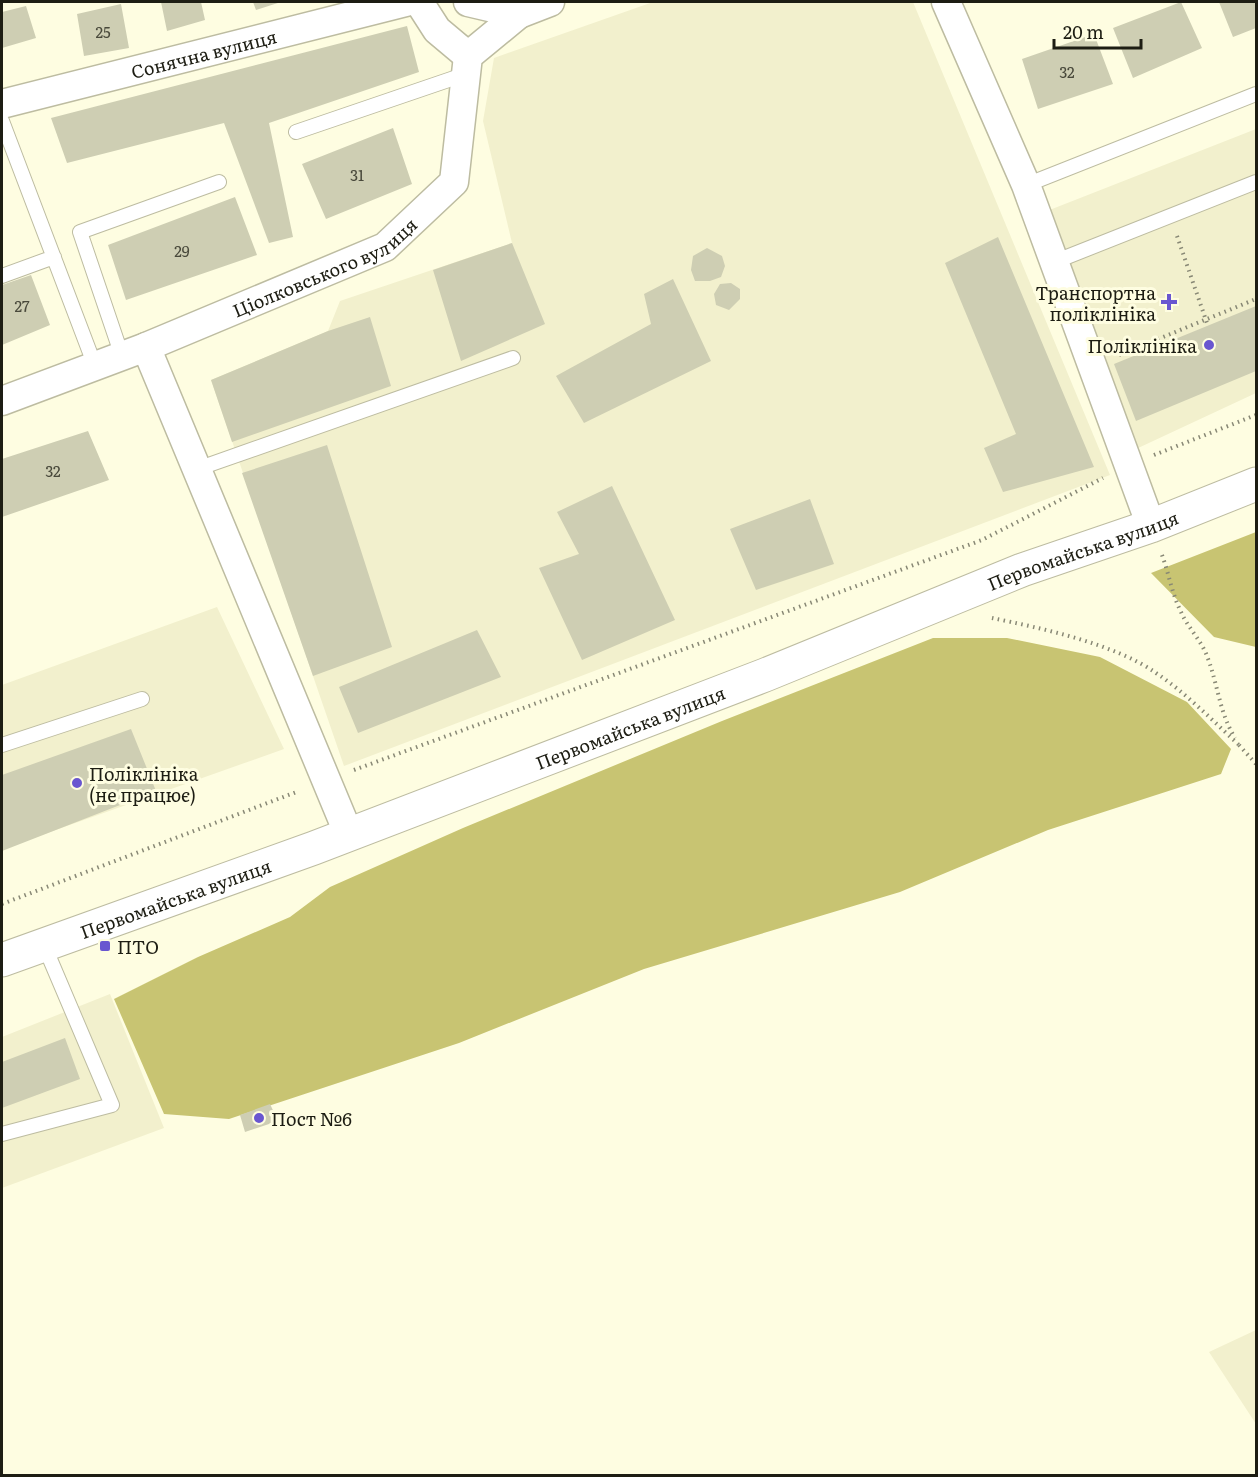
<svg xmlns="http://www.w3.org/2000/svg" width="1258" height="1477" font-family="Literata,serif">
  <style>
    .built { fill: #f2f0cd }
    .forest { fill: #c8c472 }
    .building { fill: #ceceb3 }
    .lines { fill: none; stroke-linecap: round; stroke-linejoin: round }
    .lane-casing { stroke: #bdbca1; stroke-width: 16 }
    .street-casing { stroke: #bdbca1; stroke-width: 31 }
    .secondary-casing { stroke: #bdbca1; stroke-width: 35 }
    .path { stroke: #888875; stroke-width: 4; stroke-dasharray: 1.5 4.5; stroke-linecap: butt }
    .lane { stroke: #fff; stroke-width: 14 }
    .street { stroke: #fff; stroke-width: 28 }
    .secondary { stroke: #fff; stroke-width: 33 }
    .poi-dot { fill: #6956d0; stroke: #fefde1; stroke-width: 2 }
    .labels { text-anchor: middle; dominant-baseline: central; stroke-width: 6; stroke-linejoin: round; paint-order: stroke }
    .number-label { font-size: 15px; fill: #49493b }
    .street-label { font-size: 18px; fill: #1d1d13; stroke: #fefde1 }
    .poi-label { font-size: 18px; fill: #1d1d13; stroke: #fefde1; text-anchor: start }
  </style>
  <rect width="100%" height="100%" fill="#fefde1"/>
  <!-- built -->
  <path class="built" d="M653,2H913L1110,475L344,766L211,380L328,331L340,301L512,243L483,121L494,58Z
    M1256,129V393L1136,449L1047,211Z
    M217,607L284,749L2,849V685Z
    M110,994L164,1128L2,1188V1037Z
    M1256,1330V1424L1209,1352Z"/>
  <!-- forest -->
  <path class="forest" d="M1256,532V647L1214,637L1151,573Z
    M933,638H1007L1100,657L1187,702L1231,749L1221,774L1048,830L900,892L644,969L459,1043L229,1119L164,1114L114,999L198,957L290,917L330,887L463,828L722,721Z"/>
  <!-- building -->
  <path class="building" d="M161,2H201L205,20L167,31Z
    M253,2H281L256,10Z
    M1181,2L1202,48L1133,78L1113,28Z
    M1219,2H1256V28L1233,37Z
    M121,4L129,48L84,56L77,14Z
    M26,6L36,38L2,48V12Z
    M407,26L419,72L269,123L293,237L269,243L224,123L67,163L51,118Z
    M1094,34L1113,84L1038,109L1022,59Z
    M393,128L412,184L326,219L302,164Z
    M235,197L257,255L126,300L108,245Z
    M998,237L1094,467L1003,492L984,448L1016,434L945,263Z
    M512,243L545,324L461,361L433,270Z
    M707,248L722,256L725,266L721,277L710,281H695L691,270L693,256Z
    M31,275L50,325L2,345V285Z
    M673,279L711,361L584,423L556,376L651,324L644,294Z
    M731,283L740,289V299L729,310L716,305L714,294L720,284Z
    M1256,306V371L1136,421L1114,364Z
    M370,317L391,386L232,442L211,380L328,331Z
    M88,431L109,480L2,517V459Z
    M327,445L392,647L313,676L242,473Z
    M612,486L675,620L582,660L539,568L579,554L557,512Z
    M810,499L834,564L756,590L730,529Z
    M477,630L501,677L358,733L339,687Z
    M131,729L156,791L2,851V775Z
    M65,1038L80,1079L2,1108V1062Z
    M270,1104L278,1121L245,1132L240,1115Z"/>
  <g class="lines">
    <!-- lane casing -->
    <g class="lane-casing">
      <path id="lane" d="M2,121L95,366
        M296,132L466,74
        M1026,185L1256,94
        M1054,262L1256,182
        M2,276L54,257
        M122,356L80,232L219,182
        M197,469L513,358
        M2,745L142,699
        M2,1134L112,1105L44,945"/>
    </g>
    <!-- street casing -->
    <g class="street-casing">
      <g id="street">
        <path d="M419,2L437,30L468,56"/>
        <path d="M468,2L519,14L550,2"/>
        <path d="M946,2L1026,185L1151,526"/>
        <path id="s1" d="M2,104L406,2"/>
        <path d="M146,347L349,835"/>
        <path id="s2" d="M2,401L146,347L385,247L454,182L468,56L519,14"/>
      </g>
    </g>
    <!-- secondary casing -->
    <g class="secondary-casing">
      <g id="secondary">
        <path id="s3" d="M2,960L314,848L765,675L1022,570L1151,526L1256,484"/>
      </g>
    </g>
    <!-- path -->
    <path class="path" d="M1177,236L1208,326
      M1119,355L1256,299
      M1154,455L1256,415
      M1162,555C1169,574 1172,594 1181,612C1188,628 1201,640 1207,656C1218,684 1219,712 1235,738
      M992,618C1041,628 1115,644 1156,673C1186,693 1212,720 1239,745
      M1239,745L1256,764
      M354,770L982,540L1103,478
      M2,904L299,791"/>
    <!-- lane -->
    <use href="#lane" class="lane"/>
    <!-- street -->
    <use href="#street" class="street"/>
    <!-- secondary -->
    <use href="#secondary" class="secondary"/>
  </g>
  <!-- markers -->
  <g class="poi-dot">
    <path d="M1166 293h6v6h6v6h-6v6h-6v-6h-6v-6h6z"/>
    <circle cx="1209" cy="345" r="6"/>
    <circle cx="77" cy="783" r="6"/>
    <rect x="99" y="940" width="12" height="12" rx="3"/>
    <circle cx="259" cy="1118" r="6"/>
  </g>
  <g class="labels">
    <!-- number labels -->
    <g class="number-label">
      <text x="103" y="31">25</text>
      <text x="1067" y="71">32</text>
      <text x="357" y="174">31</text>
      <text x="182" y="250">29</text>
      <text x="22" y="305">27</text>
      <text x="53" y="470">32</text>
    </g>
    <!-- street labels -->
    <g class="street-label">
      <text stroke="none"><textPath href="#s1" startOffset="208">Сонячна вулиця</textPath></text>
      <text stroke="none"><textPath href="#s2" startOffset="350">Ціолковського вулиця</textPath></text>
      <text stroke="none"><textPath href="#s3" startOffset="1156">Первомайська вулиця</textPath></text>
      <text stroke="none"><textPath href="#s3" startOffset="670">Первомайська вулиця</textPath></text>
      <text stroke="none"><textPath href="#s3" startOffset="184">Первомайська вулиця</textPath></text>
    </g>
    <!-- poi labels -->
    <g class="poi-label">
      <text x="1156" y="292" text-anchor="end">Транспортна<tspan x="1156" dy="21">поліклініка</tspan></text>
      <text x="1197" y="345" text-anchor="end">Поліклініка</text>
      <text x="89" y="773">Поліклініка<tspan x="89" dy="21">(не працює)</tspan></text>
      <text x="117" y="946">ПТО</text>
      <text x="271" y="1118">Пост №6</text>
    </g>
  </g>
  <!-- border -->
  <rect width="1258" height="1477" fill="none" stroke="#1d1d13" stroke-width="6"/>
  <!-- scale -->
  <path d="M1054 39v9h87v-9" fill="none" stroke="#1d1d13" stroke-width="3"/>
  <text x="1063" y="39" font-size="18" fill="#1d1d13" stroke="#fefde1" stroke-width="4.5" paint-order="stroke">20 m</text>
</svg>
